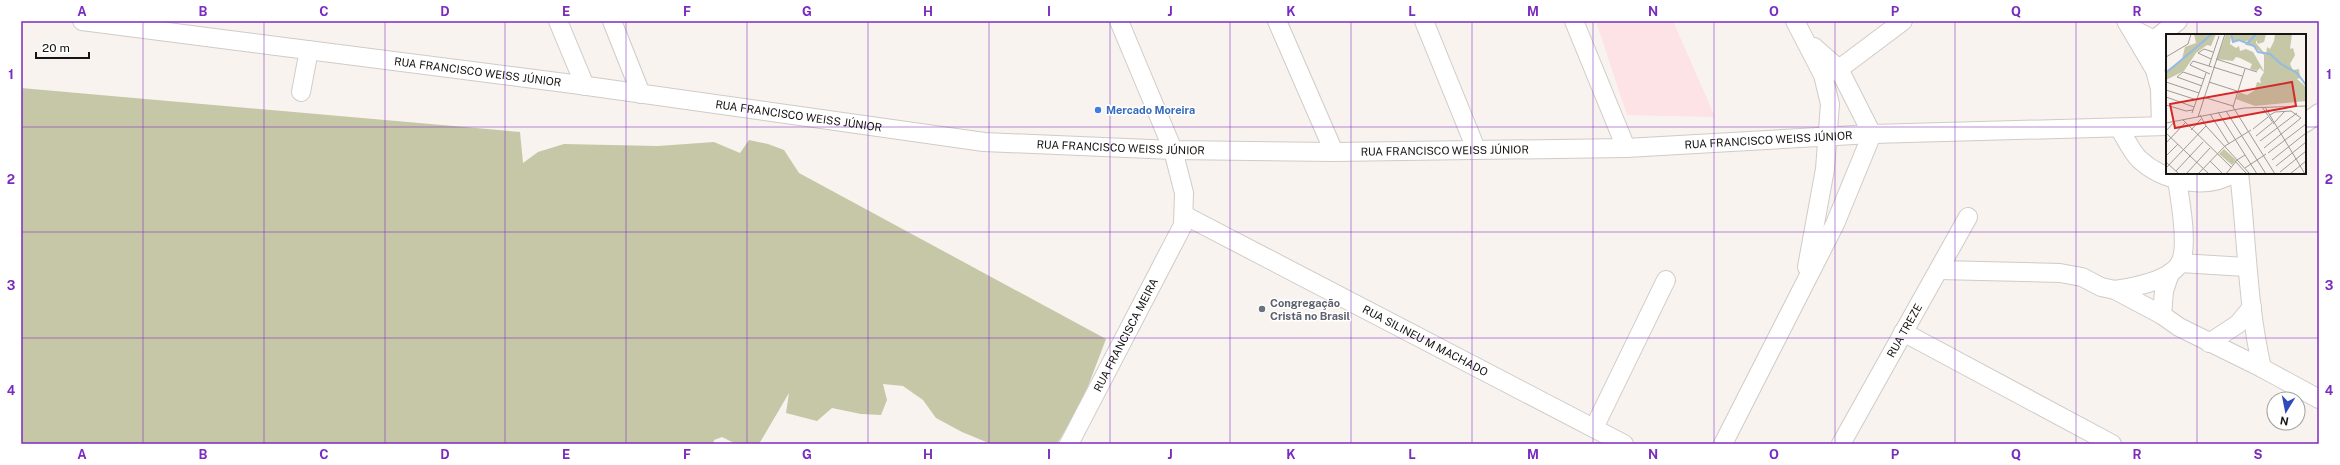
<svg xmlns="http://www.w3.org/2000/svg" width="2340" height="465" font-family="'Public Sans',sans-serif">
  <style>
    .education { fill: #fde2e6 }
    .green { fill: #c5c7a7 }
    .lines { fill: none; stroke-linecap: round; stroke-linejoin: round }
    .street-casing { stroke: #d0cbc7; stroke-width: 20 }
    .street { stroke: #fff; stroke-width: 18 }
    .grid { fill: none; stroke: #7b2cbf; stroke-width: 1; stroke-opacity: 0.55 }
    .shop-dot { fill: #3f7fe0; stroke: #fff; stroke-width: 1.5 }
    .worship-dot { fill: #6b7280; stroke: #fff; stroke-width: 1.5 }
    .labels { text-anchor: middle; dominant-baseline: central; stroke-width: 3; stroke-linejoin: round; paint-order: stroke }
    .street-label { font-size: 11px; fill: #171513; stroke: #fff }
    .shop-label { font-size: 11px; font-weight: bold; fill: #366cbe; stroke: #fff; text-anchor: start }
    .worship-label { font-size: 11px; font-weight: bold; fill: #5b616d; stroke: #fff; text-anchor: start }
    .inset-river { fill: none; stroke: #93bbe4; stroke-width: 2 }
    .inset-road { fill: none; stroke: #9e9a96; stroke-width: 1 }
    .view { fill: #d62828; fill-opacity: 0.15; stroke: #d62828; stroke-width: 2 }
    .inset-edge { fill: none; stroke: #171513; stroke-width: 2 }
    .neatline { fill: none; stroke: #7b2cbf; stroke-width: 1.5 }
    .grid-label { font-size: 13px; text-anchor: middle; font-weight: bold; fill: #7b2cbf }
  </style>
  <rect width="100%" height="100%" fill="#f8f3ee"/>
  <!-- education -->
  <path class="education" d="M1596,21H1673L1715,117L1627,115Z"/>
  <!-- green -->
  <path class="green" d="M21,88L520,132L523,163L538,152L564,144L658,146L714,142L740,153L749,140L768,144L784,150L799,173L1106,339L1082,402L1057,444H991L962,432L936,418L923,400L903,386L883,384L887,400L881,415L861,414L832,408L817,421L786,413L789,393L759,444H736L722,437L714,440L713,444H21Z"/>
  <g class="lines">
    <!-- street casing -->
    <g class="street-casing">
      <g id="street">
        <path id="s1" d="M82,21L573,84L984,142L1173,150L1334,152L1626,148L1872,134L2167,126"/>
        <path d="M558,21L585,86"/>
        <path d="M612,21L641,94"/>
        <path d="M1277,21L1334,152"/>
        <path d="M1424,21L1476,149"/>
        <path d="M1574,21L1626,148"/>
        <path d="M1795,21L1823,75L1830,104L1825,169L1807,267"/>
        <path d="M2126,21L2155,70L2160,89L2161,126"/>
        <path d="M2131,28L2154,40L2167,61"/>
        <path d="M2146,46L2178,21"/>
        <path d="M1814,47L1839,69L1872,134"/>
        <path d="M1828,73L1839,69L1903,21"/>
        <path d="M301,92L309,50"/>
        <path d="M2305,123L2319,113"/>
        <path d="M2119,128C2125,137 2131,151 2139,159C2162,181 2206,191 2234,173"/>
        <path d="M2239,173C2247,238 2247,304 2262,368"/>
        <path id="s2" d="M1184,215L1624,444"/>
        <path d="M2180,263L2246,267"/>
        <path d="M1939,270L2060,273L2082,277L2101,287L2115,290L2162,315L2179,327L2262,368L2319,399"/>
        <path d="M2115,290C2134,287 2170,281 2180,263C2189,247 2180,199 2177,180"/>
        <path d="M2162,315L2164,291L2170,273"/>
        <path d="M1903,332L2112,444"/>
        <path d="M2209,343L2238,324L2252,307"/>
        <path d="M1594,428L1666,280"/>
        <path id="s3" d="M1069,444L1183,225L1184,193L1173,150L1119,21"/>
        <path d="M1723,444L1835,224L1872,134"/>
        <path id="s4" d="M1841,444L1968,217"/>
      </g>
    </g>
    <!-- street -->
    <use href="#street" class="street"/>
  </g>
  <!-- grid -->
  <path class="grid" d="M143,21V444M264,21V444M385,21V444M505,21V444M626,21V444M747,21V444M868,21V444M989,21V444M1110,21V444M1230,21V444M1351,21V444M1472,21V444M1593,21V444M1714,21V444M1835,21V444M1955,21V444M2076,21V444M2197,21V35M21,127H2167M2305,127H2319M2197,173V444M21,232H2319M21,338H2319"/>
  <!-- markers -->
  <circle class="shop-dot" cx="1098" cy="110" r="4"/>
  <circle class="worship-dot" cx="1262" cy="309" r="4"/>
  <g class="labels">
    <!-- street labels -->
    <g class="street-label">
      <text stroke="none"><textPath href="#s1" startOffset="399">RUA FRANCISCO WEISS JÚNIOR</textPath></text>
      <text stroke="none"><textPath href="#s1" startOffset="723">RUA FRANCISCO WEISS JÚNIOR</textPath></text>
      <text stroke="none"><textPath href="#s1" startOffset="1695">RUA FRANCISCO WEISS JÚNIOR</textPath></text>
      <text stroke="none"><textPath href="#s1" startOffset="1047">RUA FRANCISCO WEISS JÚNIOR</textPath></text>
      <text stroke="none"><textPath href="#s1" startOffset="1371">RUA FRANCISCO WEISS JÚNIOR</textPath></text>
      <text stroke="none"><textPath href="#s4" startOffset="130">RUA TREZE</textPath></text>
      <text stroke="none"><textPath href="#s3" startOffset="123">RUA FRANCISCA MEIRA</textPath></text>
      <text stroke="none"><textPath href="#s2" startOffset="272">RUA SILINEU M MACHADO</textPath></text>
    </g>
    <!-- shop labels -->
    <g class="shop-label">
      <text x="1106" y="110">Mercado Moreira</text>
    </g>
    <!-- worship labels -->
    <g class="worship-label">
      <text x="1270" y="303">Congregação<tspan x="1270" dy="13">Cristã no Brasil</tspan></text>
    </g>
  </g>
  <!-- overview -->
  <g transform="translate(2166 34)">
    <rect width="140" height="140" fill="#f8f3ee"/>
    <path d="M28,0H50L45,12L41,11L30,19L18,37L0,46V37L16,25L19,13L30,9ZM60,0L65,2L64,10L70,14L73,12L74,17L80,15L87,18L98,37V21L88,12L79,11L82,6L79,8L73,6L67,7L65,0H100L98,8L92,10L90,6V9L100,21L101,13L104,15L108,7L109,0H126L124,15L127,14L129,21L124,30L127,36L133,35L134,44L131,45L140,53V67L89,72L70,65L73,58L81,61L89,56L91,48L95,49L94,45L98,38L94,34L91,37L84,35L86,30L74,24L70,23L67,27L51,25ZM58,115L70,126L66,131L53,120Z" fill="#c5c7a7"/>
    <path class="inset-river" d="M65,0L67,8L73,6L88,12L92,18L104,20L115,30L131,39L140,51M81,10L90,0M0,39L46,0"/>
    <path class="inset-road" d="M0,23L22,10L25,0M45,25L32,19L38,15L47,18M50,25L91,38M43,32L53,2M47,33L76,42M79,35L67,73L109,140M44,40L24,31L27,27L46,33M0,48L33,59M43,48L71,57M36,52L11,43L17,38L38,45M0,56L31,66M0,63L28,73M37,63L67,72M0,71L20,77L27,76M96,73L108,90M99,73L139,140M60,77L100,140M52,78L91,140M26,79L40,39M44,80L63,110M34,81L40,92L84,140M32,83L59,0M17,86L65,133M0,89L78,74L140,72M108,89L119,77M87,95L102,83M25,96L35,85M0,97L9,87M0,99L43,140M90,102L106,89M94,107L131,79M0,109L19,89M98,114L135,84L125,77L109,78L104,81M102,119L140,90M0,122L12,110M106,126L140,99M44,127L57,140M69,127L81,140M0,128L13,140M110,132L140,108M0,134L40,92M79,134L100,120M10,137L37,108M114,138L140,117M20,140L44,114M32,140L59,112L85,96M60,140L71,126L79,121M124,140L140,127"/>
    <path class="view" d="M126,48L130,72L9,94L4,70Z"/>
    <rect width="140" height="140" class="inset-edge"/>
  </g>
  <!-- border -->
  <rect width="2340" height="465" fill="none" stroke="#ffffff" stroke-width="44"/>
  <!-- north arrow -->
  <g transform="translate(2286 411) rotate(190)"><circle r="19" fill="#ffffff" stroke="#a2a1a1"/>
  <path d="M0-3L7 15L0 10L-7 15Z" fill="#2f4bbb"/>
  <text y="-6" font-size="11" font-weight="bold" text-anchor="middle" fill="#171513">N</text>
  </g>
  <!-- scale -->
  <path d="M36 52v6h53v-6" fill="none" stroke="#171513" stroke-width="2"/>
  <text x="42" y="52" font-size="12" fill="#171513" stroke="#ffffff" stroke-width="3" paint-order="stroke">20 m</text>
  <rect x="22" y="22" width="2296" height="421" class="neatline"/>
  <g class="grid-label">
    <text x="82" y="16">A</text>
    <text x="203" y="16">B</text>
    <text x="324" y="16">C</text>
    <text x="445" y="16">D</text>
    <text x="566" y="16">E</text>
    <text x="687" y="16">F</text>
    <text x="807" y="16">G</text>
    <text x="928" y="16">H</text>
    <text x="1049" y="16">I</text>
    <text x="1170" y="16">J</text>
    <text x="1291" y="16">K</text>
    <text x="1412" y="16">L</text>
    <text x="1533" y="16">M</text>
    <text x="1653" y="16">N</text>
    <text x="1774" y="16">O</text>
    <text x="1895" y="16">P</text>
    <text x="2016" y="16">Q</text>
    <text x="2137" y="16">R</text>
    <text x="2258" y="16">S</text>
    <text x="11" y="79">1</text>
    <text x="2329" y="79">1</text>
    <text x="11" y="184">2</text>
    <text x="2329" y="184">2</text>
    <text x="11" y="290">3</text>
    <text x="2329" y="290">3</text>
    <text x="11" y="395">4</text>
    <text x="2329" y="395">4</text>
    <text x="82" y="459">A</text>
    <text x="203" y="459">B</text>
    <text x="324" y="459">C</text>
    <text x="445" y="459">D</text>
    <text x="566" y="459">E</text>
    <text x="687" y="459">F</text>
    <text x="807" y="459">G</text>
    <text x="928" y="459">H</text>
    <text x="1049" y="459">I</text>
    <text x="1170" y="459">J</text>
    <text x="1291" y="459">K</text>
    <text x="1412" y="459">L</text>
    <text x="1533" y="459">M</text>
    <text x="1653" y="459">N</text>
    <text x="1774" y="459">O</text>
    <text x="1895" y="459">P</text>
    <text x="2016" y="459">Q</text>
    <text x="2137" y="459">R</text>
    <text x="2258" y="459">S</text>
  </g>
</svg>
